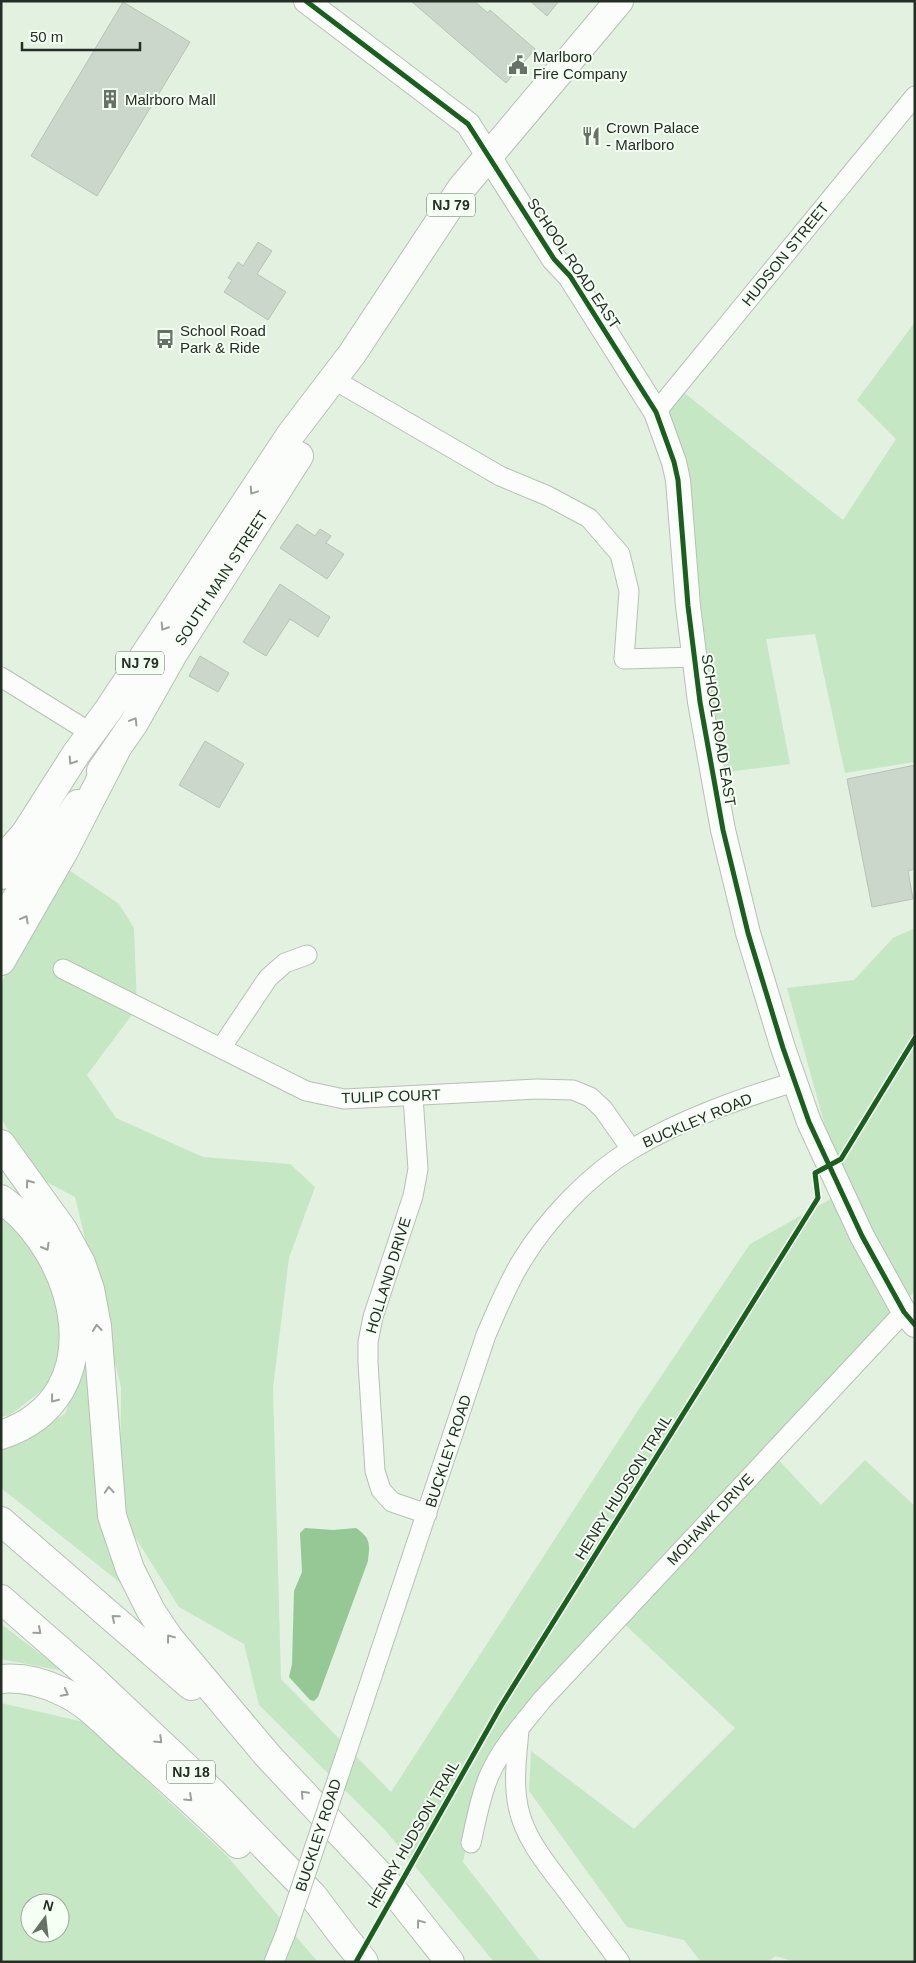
<svg xmlns="http://www.w3.org/2000/svg" width="916" height="1963" font-family="Arial,sans-serif">
  <style>
    .green { fill: #c5e7c3; fill-rule: evenodd }
    .water { fill: #96c895 }
    .building { fill: #cbd7ca; stroke: #b8c3b7 }
    .lines { fill: none; stroke-linecap: round; stroke-linejoin: round }
    .minor-casing { stroke: #b6c1b4; stroke-width: 21 }
    .tertiary-casing { stroke: #b6c1b4; stroke-width: 26 }
    .primary-casing { stroke: #b6c1b4; stroke-width: 30 }
    .motorway-casing { stroke: #b6c1b4; stroke-width: 30 }
    .minor { stroke: #fbfdfa; stroke-width: 19 }
    .tertiary { stroke: #fbfdfa; stroke-width: 24 }
    .primary { stroke: #fbfdfa; stroke-width: 28 }
    .motorway { stroke: #fbfdfa; stroke-width: 28 }
    .minor-bridge-casing { stroke: #b6c1b4; stroke-width: 21; stroke-linecap: butt }
    .minor-bridge { stroke: #fbfdfa; stroke-width: 19 }
    .cycleway-casing { stroke: #f5fff4; stroke-width: 8 }
    .cycleway { stroke: #1b5e20; stroke-width: 5 }
    .oneway { stroke: #9aa09a }
    .labels { text-anchor: middle; dominant-baseline: central; stroke-width: 4; stroke-linejoin: round; paint-order: stroke }
    .shield { fill: #f5fff4; stroke: #636d62; stroke-width: 1 }
    .shield-label { font-size: 14px; font-weight: bold; fill: #242e24 }
    .poi-label { font-size: 15px; fill: #242e24; stroke: #f5fff4; text-anchor: start }
    .street-label { font-size: 15px; fill: #242e24; stroke: #f5fff4 }
  </style>
  <rect width="100%" height="100%" fill="#e3f1e1"/>
  <!-- green -->
  <path class="green" d="M915,322V762L845,773L815,634L766,639L790,764L726,772L685,604L653,406L677,387L843,520L896,439L857,400Z
    M69,870L119,904L134,928L137,1008L87,1075L116,1118L203,1157L290,1164L315,1187L289,1258L273,1388L281,1679L391,1792L635,1415L750,1244L843,1192L787,988L854,980L893,938L915,928V1291L769,1450L821,1505L865,1460L915,1506V1962H795L776,1956L767,1962H701L684,1940L627,1927L529,1791L531,1751L634,1829L735,1728L619,1619L484,1763L463,1862L541,1962H494L385,1830L259,1705L244,1644L179,1607L120,1513L121,1387L75,1197L35,1176L1,1118V985L14,955Z
    M1,1209L9,1213L54,1287L63,1341L49,1385L10,1415L1,1417Z
    M88,1349L95,1484L107,1538L123,1585L1,1488V1443H12L65,1414Z
    M1,1624L63,1671L1,1659Z
    M1,1703L84,1722L227,1856L318,1962H1ZM30,1903H60V1933H30Z"/>
  <!-- water -->
  <path class="water" d="M305,1528L333,1530L356,1528C371,1538 370,1545 368,1561L318,1697L314,1701L310,1700L289,1677L292,1664L294,1591L302,1572L300,1533Z"/>
  <!-- building -->
  <path class="building" d="M411,1H474L488,13L490,10L535,49L506,83Z
    M530,1H559L547,16Z
    M123,2L190,42L97,196L31,156Z
    M258,242L272,251L257,274L286,292L268,320L224,292L232,280L228,278L238,262L243,266Z
    M297,524L315,536L320,529L331,536L326,543L344,554L327,579L280,548Z
    M280,584L330,617L318,637L290,619L266,656L243,642Z
    M200,656L229,673L218,692L189,676Z
    M205,741L244,764L219,808L179,785Z
    M915,765V869L908,871L913,899L872,907L847,779Z"/>
  <g class="lines">
    <!-- minor casing -->
    <g class="minor-casing">
      <path id="minor" d="M338,382L500,476L548,496L589,518L620,554L629,591L624,659L695,657
        M656,412L915,96
        M1,677L91,733
        M63,969L306,1091L344,1099L537,1089L573,1090L590,1097L603,1109L631,1149
        M221,1048L268,978L285,963L307,955
        M413,1097L418,1169L413,1196L373,1317L368,1342V1363L375,1471L381,1490L392,1502L427,1514
        M519,1730C517,1754 513,1781 518,1806C524,1838 548,1866 567,1891C585,1915 602,1938 620,1962
        M345,1757L486,1335C497,1310 507,1285 521,1262C546,1220 590,1174 632,1149C682,1119 739,1099 794,1082
        M471,1843C476,1821 480,1797 489,1776C501,1748 523,1724 542,1700L904,1312
        M274,1962L285,1935"/>
    </g>
    <!-- tertiary casing -->
    <g class="tertiary-casing">
      <path id="tertiary" d="M306,1L468,124L554,259L570,276L656,412L674,462L678,480L688,606L700,702L723,830L748,933L783,1048L809,1122L862,1236L904,1312L915,1325"/>
    </g>
    <!-- primary casing -->
    <g class="primary-casing">
      <path id="primary" d="M101,771L134,723L173,654L299,456
        M1,875L25,834L76,754L109,709L291,434L352,354L461,189L619,1
        M1,923L50,845L78,804"/>
    </g>
    <!-- motorway casing -->
    <g class="motorway-casing">
      <path id="motorway" d="M1,861L25,834
        M1,961L64,851L115,752
        M1,1144L63,1230L81,1263L90,1289L97,1326L112,1516L130,1569L151,1611L169,1638L268,1756L389,1885L450,1962
        M1,1199C79,1254 115,1397 1,1435
        M1,1521L191,1686
        M1,1599L87,1674L213,1793L313,1896L341,1933L364,1962
        M1,1679C22,1677 42,1682 61,1691C85,1701 105,1723 124,1740C163,1774 201,1809 238,1844"/>
    </g>
    <!-- minor -->
    <use href="#minor" class="minor"/>
    <!-- tertiary -->
    <use href="#tertiary" class="tertiary"/>
    <!-- primary -->
    <use href="#primary" class="primary"/>
    <!-- motorway -->
    <use href="#motorway" class="motorway"/>
    <!-- minor-bridge casing -->
    <g class="minor-bridge-casing">
      <path id="minor-bridge" d="M285,1935L345,1757"/>
    </g>
    <!-- minor-bridge -->
    <use href="#minor-bridge" class="minor-bridge"/>
    <!-- cycleway casing -->
    <g class="cycleway-casing">
      <path id="cycleway" d="M306,1L468,124L554,259L570,276L656,412L674,462L678,480L688,606L700,702L723,830L748,933L783,1048L809,1122L862,1236L904,1312L915,1325
        M356,1962L501,1706L818,1198L815,1173L841,1159L915,1038"/>
    </g>
    <!-- cycleway -->
    <use href="#cycleway" class="cycleway"/>
  </g>
  <!-- one-way arrows -->
  <defs><path id="oneway-chevron" d="M-2-3.5L2.5 0L-2 3.5" fill="none" stroke-width="1.6" stroke-linecap="round" stroke-linejoin="round" transform="scale(1.25)"/></defs>
  <g class="oneway">
    <use href="#oneway-chevron" transform="translate(253 491) rotate(124)"/>
    <use href="#oneway-chevron" transform="translate(164 627) rotate(123)"/>
    <use href="#oneway-chevron" transform="translate(134 721) rotate(-59)"/>
    <use href="#oneway-chevron" transform="translate(72 761) rotate(123)"/>
    <use href="#oneway-chevron" transform="translate(25 919) rotate(-61)"/>
    <use href="#oneway-chevron" transform="translate(29 1183) rotate(-126)"/>
    <use href="#oneway-chevron" transform="translate(46 1247) rotate(60)"/>
    <use href="#oneway-chevron" transform="translate(97 1328) rotate(-96)"/>
    <use href="#oneway-chevron" transform="translate(54 1399) rotate(128)"/>
    <use href="#oneway-chevron" transform="translate(109 1490) rotate(-94)"/>
    <use href="#oneway-chevron" transform="translate(115 1618) rotate(-139)"/>
    <use href="#oneway-chevron" transform="translate(38 1631) rotate(41)"/>
    <use href="#oneway-chevron" transform="translate(170 1638) rotate(-127)"/>
    <use href="#oneway-chevron" transform="translate(65 1693) rotate(28)"/>
    <use href="#oneway-chevron" transform="translate(159 1740) rotate(44)"/>
    <use href="#oneway-chevron" transform="translate(304 1794) rotate(-133)"/>
    <use href="#oneway-chevron" transform="translate(189 1798) rotate(43)"/>
    <use href="#oneway-chevron" transform="translate(420 1923) rotate(-127)"/>
  </g>
  <!-- icons -->
  <defs>
    <g id="civic-bare" transform="scale(1.5)"><path d="M-.6-6.5H3V-4.5H.6V-3L4-1V1h2V6H-6V1h2V-1L-.6-3ZM-1.2 2.5V6h2.4V2.5Z" fill="#677266" stroke="#f5fff4" stroke-width="2.5" paint-order="stroke"/></g>
    <g id="building-bare" transform="scale(1.5)"><path d="M-4-6H4V6H1V3H-1V6H-4ZM-2.5-4.3h1.7v1.8h-1.7ZM.8-4.3h1.7v1.8H.8ZM-2.5-1h1.7V.8h-1.7ZM.8-1h1.7V.8H.8Z" fill="#677266" stroke="#f5fff4" stroke-width="2.5" paint-order="stroke"/></g>
    <g id="restaurant-bare" transform="scale(1.5)"><path d="M-5-6h1v4h1v-4h1v4h1v-4h1v5L-1.5 .5V6h-2V.5L-5-1ZM5-6V6H3V1.5H1.5Q1.5-4 5-6Z" fill="#677266" stroke="#f5fff4" stroke-width="2.5" paint-order="stroke"/></g>
    <g id="bus-bare" transform="scale(1.5)"><path d="M-5-6H5V4H4V6H2V4H-2V6H-4V4H-5ZM-3.5-4V0h7V-4ZM-3.5 1.2v1.5H-2V1.2ZM2 1.2v1.5H3.5V1.2Z" fill="#677266" stroke="#f5fff4" stroke-width="2.5" paint-order="stroke"/></g>
  </defs>
  <g fill-rule="evenodd">
    <use href="#civic-bare" x="518" y="65"/>
    <use href="#building-bare" x="110" y="99"/>
    <use href="#restaurant-bare" x="591" y="136"/>
    <use href="#bus-bare" x="165" y="339"/>
  </g>
  <g class="labels">
    <!-- shield labels -->
    <g class="shield">
      <rect x="427" y="193.5" width="48" height="23" rx="4"/>
      <rect x="116" y="651.5" width="48" height="23" rx="4"/>
      <rect x="167" y="1760.5" width="48" height="23" rx="4"/>
    </g>
    <g class="shield-label">
      <text x="451" y="205">NJ 79</text>
      <text x="140" y="663">NJ 79</text>
      <text x="191" y="1772">NJ 18</text>
    </g>
    <!-- poi labels -->
    <g class="poi-label">
      <text x="533" y="56">Marlboro<tspan x="533" dy="17">Fire Company</tspan></text>
      <text x="125" y="99">Malrboro Mall</text>
      <text x="606" y="127">Crown Palace<tspan x="606" dy="17">- Marlboro</tspan></text>
      <text x="180" y="330">School Road<tspan x="180" dy="17">Park &amp; Ride</tspan></text>
    </g>
    <!-- street labels -->
    <g class="street-label">
      <text transform="translate(785 254) rotate(-51)">HUDSON STREET</text>
      <text transform="translate(574 263) rotate(56)">SCHOOL ROAD EAST</text>
      <text transform="translate(221 578) rotate(-57)">SOUTH MAIN STREET</text>
      <text transform="translate(719 730) rotate(81)">SCHOOL ROAD EAST</text>
      <text transform="translate(391 1096) rotate(-2)">TULIP COURT</text>
      <text transform="translate(697 1120) rotate(-23)">BUCKLEY ROAD</text>
      <text transform="translate(388 1275) rotate(-73)">HOLLAND DRIVE</text>
      <text transform="translate(448 1451) rotate(-72)">BUCKLEY ROAD</text>
      <text transform="translate(623 1487) rotate(-58)">HENRY HUDSON TRAIL</text>
      <text transform="translate(710 1519) rotate(-47)">MOHAWK DRIVE</text>
      <text transform="translate(413 1834) rotate(-60)">HENRY HUDSON TRAIL</text>
      <text transform="translate(318 1835) rotate(-72)">BUCKLEY ROAD</text>
    </g>
  </g>
  <!-- border -->
  <rect width="916" height="1963" fill="none" stroke="#242e24" stroke-width="5"/>
  <!-- north arrow -->
  <g transform="translate(45 1918) rotate(15)"><circle r="24" fill="#f5fff4" stroke="#a1aba1"/>
  <path d="M0-4L9 19L0 12L-9 19Z" fill="#677266"/>
  <text y="-8" font-size="14" font-weight="bold" text-anchor="middle" fill="#242e24">N</text>
  </g>
  <!-- scale -->
  <path d="M22 42v8h118v-8" fill="none" stroke="#242e24" stroke-width="2.5"/>
  <text x="30" y="42" font-size="15" fill="#242e24" stroke="#f5fff4" stroke-width="4" paint-order="stroke">50 m</text>
</svg>
